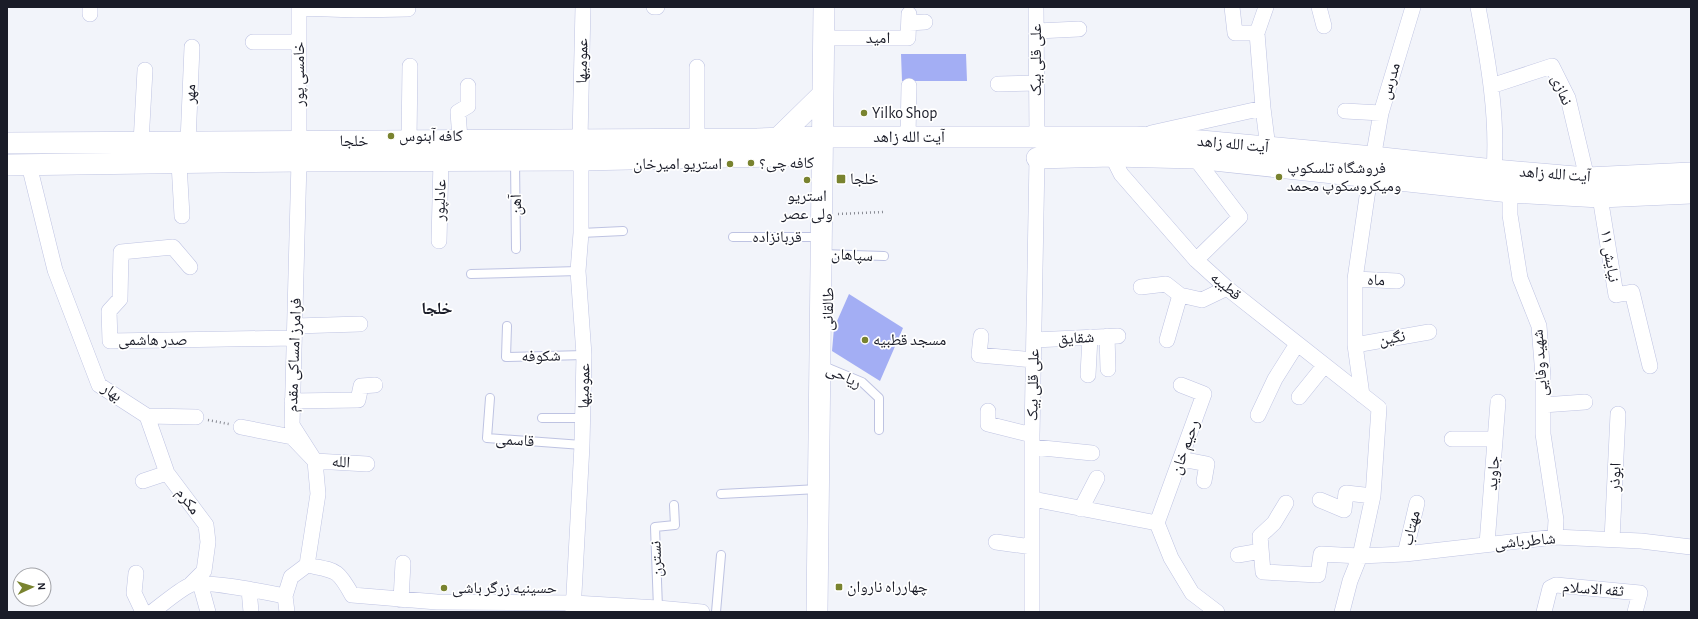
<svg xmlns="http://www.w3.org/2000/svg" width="1698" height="619" font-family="'Alegreya Sans','Noto Naskh Arabic',sans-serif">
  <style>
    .building { fill: #a3aef4 }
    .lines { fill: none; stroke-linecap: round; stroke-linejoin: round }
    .service-casing { stroke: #bec3e2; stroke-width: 10 }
    .minor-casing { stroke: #bec3e2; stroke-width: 16 }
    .secondary-casing { stroke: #bec3e2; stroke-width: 22 }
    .path { stroke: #888a93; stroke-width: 2.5; stroke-dasharray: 1 3; stroke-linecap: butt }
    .service { stroke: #fff; stroke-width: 8 }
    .minor { stroke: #fff; stroke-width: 15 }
    .secondary { stroke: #fff; stroke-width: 21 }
    .poi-dot { fill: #79832f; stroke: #fff; stroke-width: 1.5 }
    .labels { text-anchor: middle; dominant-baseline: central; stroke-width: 3.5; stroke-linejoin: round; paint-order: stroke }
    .street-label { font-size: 16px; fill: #1a1c28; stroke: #fff }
    .poi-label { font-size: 16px; fill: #1a1c28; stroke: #fff; text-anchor: start }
    .neighbourhood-label { font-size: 17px; font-weight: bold; fill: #1a1c28; stroke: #fff }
  </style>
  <rect width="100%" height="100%" fill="#f2f4fa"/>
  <!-- building -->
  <path class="building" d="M901,54H966L967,81H902Z
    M849,294L903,328L880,381L832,351L834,328Z"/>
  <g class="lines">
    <!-- service casing -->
    <g class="service-casing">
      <path id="service" d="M515,160L516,249
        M581,233L623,231
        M733,237H821
        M822,254L884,256
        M471,274L578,271
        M507,326L506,357L584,355
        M821,365L862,382L879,398V430
        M490,398L487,438L582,445
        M542,418H583
        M721,494L818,489
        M658,608L655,527L675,525L674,505
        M716,612L721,555"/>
    </g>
    <!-- minor casing -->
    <g class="minor-casing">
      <path id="minor" d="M654,7H657
        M1036,7L1037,138
        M1232,7L1235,33H1257
        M1319,7L1324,26
        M1478,7C1488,60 1498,116 1494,170
        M299,8L356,10L408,9
        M90,14V7
        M909,23L925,22
        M1037,31L1079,29
        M824,38H908L909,14
        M253,42H299
        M998,84L1037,83
        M1491,86L1552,66L1568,98L1587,178
        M1263,108L1257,33L1266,7
        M1345,111L1381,113
        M1151,133L1263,108L1268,148
        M908,137L909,86
        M460,139L458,112L468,106V86
        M580,139L583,7
        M697,139V67
        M409,140L410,66
        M299,141V7
        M188,142L192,47
        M141,143L145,70
        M1112,156L1121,174L1196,260L1227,288L1379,408L1373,496L1360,556L1350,581L1342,612
        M1195,158L1240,217L1196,260
        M299,161L292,425L315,461L318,494L307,565
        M179,163L182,216
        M29,165L55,270L99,385L147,416L196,417
        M1510,192V215L1520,278L1539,326L1543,376V434L1556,520L1555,537
        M1600,197L1616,295L1632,292L1650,366
        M439,241L441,160
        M190,267L173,247L121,252L120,299L109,311L110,341L294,338
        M1355,279L1397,281
        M1141,287L1166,284L1180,295L1202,300L1227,288
        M295,326L360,324
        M981,336L979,355L1034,360
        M1107,336L1108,369
        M1034,340L1118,336
        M1167,340L1180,295
        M1355,345L1429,332
        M1088,375L1090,337
        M1181,385L1204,394L1157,523L1171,558L1192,593L1217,612
        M1362,395L1355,345V279L1370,176L1381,113L1413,7
        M1299,397L1324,366
        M292,401L358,400L361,386L375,385
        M1543,405L1585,402
        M988,411V424L1032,435
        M1258,415L1275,379L1297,344
        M147,416L167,473L206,525L208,542L204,571L191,584
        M241,427L292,437L315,461L367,464
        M1452,439H1495
        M1033,447L1092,453
        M1181,459L1207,464L1204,481
        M143,481L167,473
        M1033,499L1157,523
        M1320,500L1344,510L1346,493L1373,496
        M1286,503L1274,523L1260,536L1263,572L1318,575L1321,554L1360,556L1405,554L1555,537L1641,541L1691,547
        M1081,509L1097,478
        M1612,540L1618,414
        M996,542L1032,547
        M1487,544L1498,402
        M1405,554L1417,503
        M1238,555L1261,551
        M136,573L134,593L143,612
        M200,583L208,612
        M249,589L251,612
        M401,600L403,563
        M152,612C163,604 179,590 190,585C201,579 269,593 285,596
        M287,612L285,596L291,577L307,565C336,571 337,568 352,595L437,602L574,603L658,608L702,612
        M573,612L582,445L584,355L578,271L581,233V160
        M1032,612V435L1037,158
        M1544,612L1550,588L1556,585L1640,593L1635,612"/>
    </g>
    <!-- secondary casing -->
    <g class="secondary-casing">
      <path id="secondary" d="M777,139L822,95
        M7,143L757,139L821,137H1136L1201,141L1373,157L1494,170L1587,178L1691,173
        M1037,158L1112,156L1195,158L1510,192L1600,197L1691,193
        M7,165L299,161L581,160L821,155
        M817,612L824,7"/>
    </g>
    <!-- path -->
    <path class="path" d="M838,214L883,212
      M208,420L229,424"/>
    <!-- service -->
    <use href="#service" class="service"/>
    <!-- minor -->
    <use href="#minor" class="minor"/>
    <!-- secondary -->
    <use href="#secondary" class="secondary"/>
  </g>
  <!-- markers -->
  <g class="poi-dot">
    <circle cx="864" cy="113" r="4"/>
    <circle cx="391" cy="136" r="4"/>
    <circle cx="751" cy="163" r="4"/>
    <circle cx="730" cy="164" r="4"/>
    <circle cx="1279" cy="177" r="4"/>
    <rect x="836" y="174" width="10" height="10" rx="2"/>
    <circle cx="807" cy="180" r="4"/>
    <circle cx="865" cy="340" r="4"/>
    <rect x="835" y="583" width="8" height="8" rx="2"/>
    <circle cx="444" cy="588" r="4"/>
  </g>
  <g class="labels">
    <!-- street labels -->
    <g class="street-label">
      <text x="878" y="38">امید</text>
      <text transform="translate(1036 60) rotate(-90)">علی قلی بیک</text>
      <text transform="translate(582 61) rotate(-89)">عمومیها</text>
      <text transform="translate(299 74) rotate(-90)">خامسی پور</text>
      <text transform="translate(1390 81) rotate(-73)">مدرس</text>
      <text transform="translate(1562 90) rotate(68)">نمازی</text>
      <text transform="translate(190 94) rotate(-88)">مهر</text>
      <text x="909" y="137">آیت الله زاهد</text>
      <text x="354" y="141">خلجا</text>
      <text transform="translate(1233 144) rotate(5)">آیت الله زاهد</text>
      <text transform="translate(1555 174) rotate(4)">آیت الله زاهد</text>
      <text transform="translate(440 200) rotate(-88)">عادلپور</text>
      <text transform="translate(516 205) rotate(-91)">آهن</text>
      <text x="777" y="237">قربانزاده</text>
      <text transform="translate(852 255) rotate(3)">سپاهان</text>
      <text transform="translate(1610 256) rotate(81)">نیایش ۱۱</text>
      <text transform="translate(1376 280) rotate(2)">ماه</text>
      <text transform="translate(1226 286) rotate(40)">قطیبه</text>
      <text transform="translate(828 309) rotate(-89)">طالقانی</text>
      <text transform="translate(1076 338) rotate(-3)">شقایق</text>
      <text transform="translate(1392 338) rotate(-10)">نگین</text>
      <text x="153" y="340">صدر هاشمی</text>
      <text transform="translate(294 355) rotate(-88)">فرامرز امساکی مقدم</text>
      <text transform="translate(541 356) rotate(-1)">شکوفه</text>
      <text transform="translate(1540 363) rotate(-94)">شهید وفایی</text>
      <text transform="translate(844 376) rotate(26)">ریاحی</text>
      <text transform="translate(1033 385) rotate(-89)">علی قلی بیک</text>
      <text transform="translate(584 386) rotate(-89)">عمومیها</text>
      <text transform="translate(112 392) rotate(36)">بهار</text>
      <text transform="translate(515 440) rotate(4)">قاسمی</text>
      <text transform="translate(1185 447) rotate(-70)">رحیم خان</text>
      <text transform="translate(341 462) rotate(4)">الله</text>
      <text transform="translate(1493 473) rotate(-86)">جاوید</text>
      <text transform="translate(1615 477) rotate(-87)">ابوذر</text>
      <text transform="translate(188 501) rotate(53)">مکرم</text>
      <text transform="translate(1411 528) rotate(-77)">مهتاب</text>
      <text transform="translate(1525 541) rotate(-5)">شاطرباشی</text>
      <text transform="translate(656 559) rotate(-92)">نسترن</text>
      <text transform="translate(1593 589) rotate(4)">ثقه الاسلام</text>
    </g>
    <!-- poi labels -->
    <g class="poi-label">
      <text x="872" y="113">Yilko Shop</text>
      <text x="399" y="136">کافه آبنوس</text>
      <text x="759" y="163">کافه چی؟</text>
      <text x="722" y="164" text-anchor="end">استریو امیرخان</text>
      <text x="1287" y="168">فروشگاه تلسکوپ<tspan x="1287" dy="18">ومیکروسکوپ محمد</tspan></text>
      <text x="850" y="179">خلجا</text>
      <text x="807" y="196" text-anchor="middle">استریو<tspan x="807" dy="18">ولی عصر</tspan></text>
      <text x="873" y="340">مسجد قطبیه</text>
      <text x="847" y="587">چهارراه ناروان</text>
      <text x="452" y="588">حسینیه زرگر باشی</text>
    </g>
    <!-- neighbourhood labels -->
    <g class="neighbourhood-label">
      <text x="437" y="308">خلجا</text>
    </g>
  </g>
  <!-- border -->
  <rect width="1698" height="619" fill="none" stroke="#1a1c28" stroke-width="16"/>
  <!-- north arrow -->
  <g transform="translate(32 587) rotate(86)"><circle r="19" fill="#ffffff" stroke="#a3a4a9"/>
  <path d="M0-3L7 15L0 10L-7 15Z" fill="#79832f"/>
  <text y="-6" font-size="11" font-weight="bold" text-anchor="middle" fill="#1a1c28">N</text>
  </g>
</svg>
